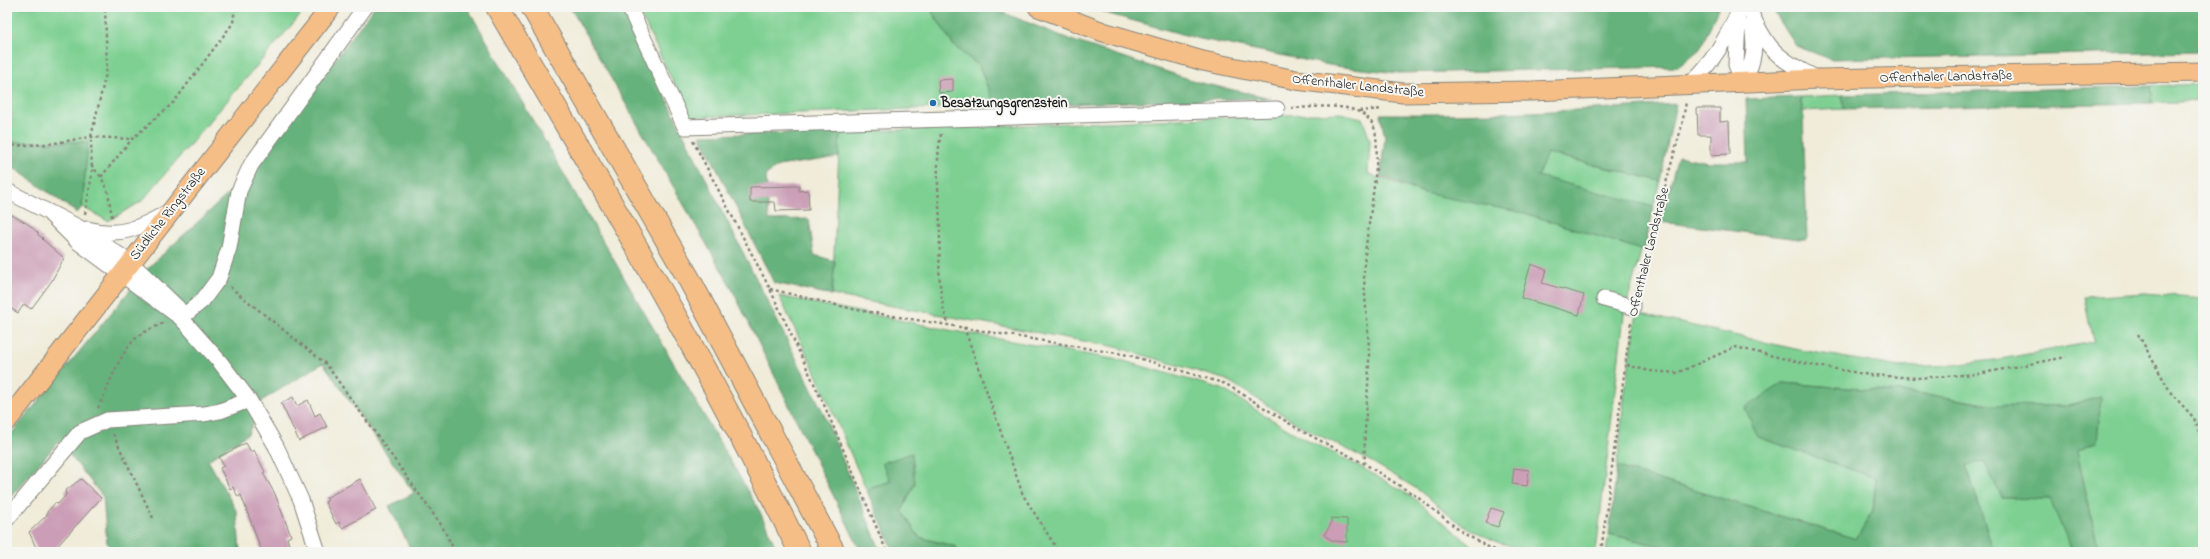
<svg xmlns="http://www.w3.org/2000/svg" width="2210" height="559" font-family="'Indie Flower',sans-serif">
  <style>
    .green { fill: #7ed092; stroke: #4d7657 }
    .forest { fill: #66b27c; stroke: #41674c }
    .building { fill: #cb9db6 }
    .lines { fill: none; stroke-linecap: round; stroke-linejoin: round }
    .minor-casing { stroke: #86847a; stroke-width: 17 }
    .major-casing { stroke: #86847a; stroke-width: 21 }
    .highway-casing { stroke: #86847a; stroke-width: 24 }
    .path { stroke: #86847a; stroke-width: 2.5; stroke-dasharray: 3 3; stroke-linecap: butt }
    .minor { stroke: #fff; stroke-width: 15 }
    .major { stroke: #f6be87; stroke-width: 19 }
    .highway { stroke: #f6be87; stroke-width: 22 }
    .poi-dot { fill: #1f6fb2; stroke: #f6f6f2; stroke-width: 1.5 }
    .labels { text-anchor: middle; dominant-baseline: central; stroke-width: 4; stroke-linejoin: round; paint-order: stroke }
    .street-label { font-size: 14px; fill: #1c1c1c; stroke: #f6f6f2 }
    .poi-label { font-size: 14px; font-weight: bold; fill: #1c1c1c; stroke: #f6f6f2; text-anchor: start }
  </style>
  <rect width="100%" height="100%" fill="#f6f6f2"/>
  <filter id="ink" filterUnits="userSpaceOnUse"><feTurbulence type="fractalNoise" baseFrequency=".025" numOctaves="2"/><feDisplacementMap in="SourceGraphic" scale="8" xChannelSelector="R" yChannelSelector="G"/><feConvolveMatrix kernelMatrix="1 2 1 2 8 2 1 2 1" color-interpolation-filters="sRGB"/></filter>
  <filter id="wash" filterUnits="userSpaceOnUse"><feTurbulence type="fractalNoise" baseFrequency=".012" numOctaves="4" result="noise"/><feDisplacementMap in="SourceGraphic" scale="16" xChannelSelector="R" yChannelSelector="G"/><feGaussianBlur stdDeviation="0.9" result="paint"/><feColorMatrix in="noise" values="0 0 0 0 0 0 0 0 0 0 0 0 0 0 0 0 0 1.4 0 .05"/><feComposite in="paint" operator="in"/></filter>
  <g filter="url(#wash)">
    <rect width="100%" height="100%" fill="#f0ecd9"/>
    <!-- green -->
    <path class="green" d="M7,7H307L142,201L108,221L82,207L88,142H7V131L13,114L7,111Z
      M637,7H929L954,46L979,66L995,106L690,117Z
      M2203,84V101L2152,103L2150,86Z
      M1842,95L1844,109L1803,111L1800,97Z
      M1340,113L1362,118L1370,140L1368,174L1424,193L1546,153L1660,181L1624,315L1596,552H1535L1499,543L1464,526L1417,489L1372,462L1301,426L1227,380L1116,347L832,295L840,132Z
      M2145,293L2203,298V552H2099L2077,451L2101,397L2064,406L1991,405L1925,394L1783,383L1758,437L1876,478L1873,511L1856,539L1617,467L1624,398L1637,313L1795,349L1900,367L1953,365L2001,359L2093,342L2084,297Z
      M779,296L949,330L1124,361L1222,389L1294,433L1359,466L1414,498L1476,549L1487,552H958L956,547L919,537L902,511L915,483L883,463L891,481L866,489L813,367Z
      M1984,462L2003,498L2051,499L2072,552H1994L1966,465Z
      M1609,534L1685,552H1606Z"/>
    <!-- forest -->
    <path class="forest" d="M374,7H467L760,512L778,552H412L389,506L414,493L323,363L263,400L248,434L208,460L237,512L240,552H117L107,543L103,497L59,441L7,501V439L150,266L251,173Z
      M570,7H624L679,125L823,412L881,552H861L730,285Z
      M929,7H989L1074,41L1201,83L1271,98L995,106L979,66L954,46Z
      M1092,7H1719L1700,49L1678,67L1399,73L1334,66L1196,38L1109,14Z
      M1771,7H2203V52L1830,59L1796,46Z
      M2150,86L2152,103L1844,109L1842,95Z
      M1800,97L1803,111L1807,240L1660,222L1678,156L1708,162H1748L1746,99Z
      M1676,104L1660,181L1547,153L1538,176L1654,207L1644,251L1524,213L1424,193L1380,176L1385,138L1380,114C1479,115 1577,111 1676,104Z
      M840,132L839,157L778,166L766,175L769,220L809,219L814,255L835,261L832,295L774,283L700,135Z
      M7,142H88L82,207L77,213L17,170L7,166Z
      M1783,383L1925,394L1991,405L2064,406L2101,397L2097,442L2077,451L2099,552H2072L2050,499L2002,498L1984,462L1966,465L1994,552H1685L1609,534L1617,467L1856,539L1873,511L1876,478L1758,437L1745,408Z
      M912,453L915,483L902,511L919,537L956,547L958,552H894L866,489L891,481L882,463Z"/>
    <g id="blocks">
      <!-- building -->
      <path class="building" d="M953,79V92L939,93L938,80Z
        M1697,108H1720V122L1729,121L1730,154L1711,155V135H1698Z
        M799,186V191L808,190L809,210L776,211L775,202H750V187Z
        M7,212L28,224L38,233V235L43,238L42,239L64,258L51,282L31,309L24,304L18,313L7,306Z
        M1531,264L1547,270L1542,283L1584,295L1579,315L1521,298Z
        M293,397L297,406L308,400L315,416L320,413L327,427L299,441L281,403Z
        M246,443L251,452L254,450L265,472L263,473L275,494L291,536L287,538L291,552H262L241,495L238,497L233,487L230,489L220,468L224,466L219,457Z
        M1514,468L1529,470L1527,486L1512,484Z
        M81,479L101,498L52,552H38L29,532L47,515V512L55,503L58,504L66,495L65,491Z
        M360,479L376,510L342,528L339,522L336,524L325,502L328,500L326,498Z
        M1491,508L1504,512L1498,527L1485,523Z
        M1331,518L1347,519V542L1333,541L1324,535L1331,524Z"/>
    </g>
  </g>
  <g filter="url(#ink)">
    <use href="#blocks" fill-opacity="0" stroke="#86847a" stroke-width="1"/>
    <g class="lines">
      <!-- minor casing -->
      <g class="minor-casing">
        <path id="minor" d="M629,7L685,127L1277,109
          M1748,7C1768,51 1775,57 1818,79
          M1738,21L1736,65L1744,82
          M1744,82C1754,60 1756,49 1752,25
          M1689,85C1713,63 1727,37 1741,7
          M7,191L78,227L131,263L178,308
          M50,214L78,242L181,318L220,362L249,400L276,446L301,500L318,552
          M87,229C118,238 141,228 168,212
          M1604,299L1633,307
          M181,318L202,301L219,278L229,248L239,191L251,165L365,7
          M7,519L80,432L107,420L204,414L220,411L249,400"/>
      </g>
      <!-- major casing -->
      <g class="major-casing">
        <path id="major" d="M1038,7L1103,32L1203,61L1296,80L1403,93L1532,91L1818,79L2203,72
          M7,421L331,7"/>
      </g>
      <!-- highway casing -->
      <g class="highway-casing">
        <path id="highway" d="M497,7C602,186 708,366 800,552
          M532,7L689,279L834,552"/>
      </g>
      <!-- path -->
      <path class="path" d="M1291,108C1316,108 1359,99 1373,125C1385,149 1364,238 1364,270C1364,299 1369,328 1369,357C1369,392 1363,428 1365,463
        M1359,111L1382,109
        M941,134C935,163 939,196 940,226C940,260 936,291 948,323
        M693,141L770,289L825,407L887,552
        M7,146L48,144L91,137L132,139
        M91,165L101,177
        M85,214L92,174L91,137L107,69L105,7
        M112,217L108,192L101,177L132,139L174,102L233,23L235,7
        M230,287L326,364L442,526L455,552
        M770,289L857,310L1128,355L1226,384L1300,430L1365,464L1416,496L1463,533L1492,549L1503,552
        M1636,292L1682,125L1686,102
        M964,327L1023,495L1059,552
        M2138,334L2171,393L2194,418L2203,441
        M1627,365L1649,371L1677,373L1735,347L1807,364L1870,375L1917,378L1978,374L2066,357
        M98,408C109,387 117,358 134,340C142,332 153,328 163,323
        M113,434L153,518
        M1601,552L1631,321"/>
      <!-- minor -->
      <use href="#minor" class="minor"/>
      <!-- major -->
      <use href="#major" class="major"/>
      <!-- highway -->
      <use href="#highway" class="highway"/>
    </g>
  </g>
  <!-- markers -->
  <circle class="poi-dot" cx="933" cy="103" r="4"/>
  <g class="labels">
    <!-- street labels -->
    <g class="street-label">
      <text transform="translate(1946 77) rotate(-1)">Offenthaler Landstraße</text>
      <text transform="translate(1358 86) rotate(6)">Offenthaler Landstraße</text>
      <text transform="translate(168 214) rotate(-52)">Südliche Ringstraße</text>
      <text transform="translate(1649 252) rotate(-76)">Offenthaler Landstraße</text>
    </g>
    <!-- poi labels -->
    <g class="poi-label">
      <text x="941" y="103">Besatzungsgrenzstein</text>
    </g>
  </g>
  <!-- margin -->
  <rect width="2210" height="559" fill="none" stroke="#f6f6f2" stroke-width="24"/>
</svg>
